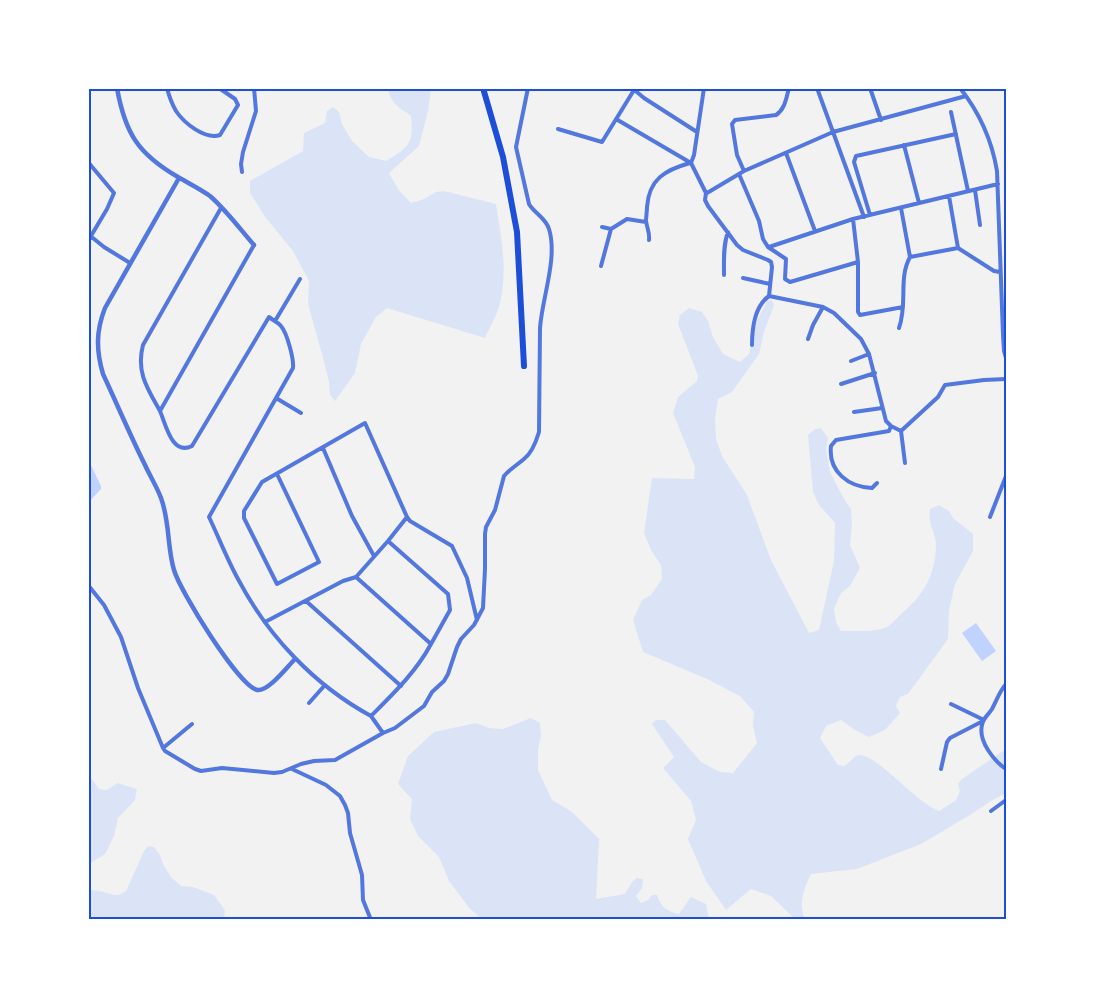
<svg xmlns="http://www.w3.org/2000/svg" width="1095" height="1008" font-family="'Times New Roman',serif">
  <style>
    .green { fill: #dbe4f7 }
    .water { fill: #bfd3fe }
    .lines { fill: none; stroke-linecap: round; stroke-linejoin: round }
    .minor { stroke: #5277de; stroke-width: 4 }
    .tertiary { stroke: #5277de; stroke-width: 4.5 }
    .primary { stroke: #1d4ed8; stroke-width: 6 }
    .neatline { fill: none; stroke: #1d4ed8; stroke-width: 2 }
  </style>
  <rect width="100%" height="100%" fill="#f2f2f2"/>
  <!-- green -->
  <path class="green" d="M388,89H431L428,111L419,146L389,173L398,189L411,203L424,199L436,192L444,191L496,204C501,237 508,269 500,303C497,315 490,327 485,338L387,308L376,317L361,344L355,373L335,401L330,395L329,382L323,358L308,304L309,281L293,251L266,218L250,193V181L303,151L304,133L325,123L327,111L333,107L339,112L342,124L352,141L369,157L386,161C409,147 414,144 411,116C400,108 390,103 388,89Z
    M772,300L774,305L764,332L759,354L732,392L718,399L715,418L716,439L722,456L747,495L771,560L809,633L819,630L834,561L835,523L819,505L813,492L808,435L815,429L821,428L828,438L826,449L830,472L844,499L851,509L852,523L850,545L860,568L850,586L841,593L834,609L836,622L841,631C851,631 878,632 887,627C892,624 897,618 901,614C924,595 935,575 936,545C936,532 927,525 930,509L939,505L949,511L953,518L973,534V551L955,584L949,610L948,639L908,694L900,697L896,706L900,713L885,730L869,737L855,730L841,720L826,726L820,738L838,765L844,766C849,763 854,756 859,755C875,753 917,803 939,811L956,800L960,791L958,784L962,779L1003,751L1006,750V793L991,801L970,815L921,844L857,869L811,874C804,888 798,904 805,919H792L793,917L771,896L751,889L726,910L706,881L688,839L696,820L691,801L663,768L674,757L652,724L656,720H665L701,762L720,772L733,773L757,743L753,726L754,712L740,696L707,679L643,652L633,620L642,600L651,595L662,579L661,565L651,550L644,533L652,478L694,479L695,467L673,413L678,397L697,381L698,376L678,324L680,315L689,308L702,312L708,321L713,337L723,354L740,362L749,354L756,323L767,301Z
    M531,718L540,723L541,736L538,749V770L552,800L572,812L599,839L596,899L625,894L632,882L637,878L643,879L642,888L636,896L641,903L648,900L652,895H657C661,907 666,911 679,914L691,897L706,904L709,919L484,920L470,909L449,881L439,857L418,836L410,819L412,799L398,784L408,756L434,732L476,723L489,728L503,729Z
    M89,779H92L99,789L107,790L117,783L137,789L135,800L118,818L114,836L105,854L89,864Z
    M148,846L154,847L160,855L163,864L171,877L181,886L193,887L214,895L225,910L224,919H89V888L91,890L100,891L114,895H119L126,891L144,851Z"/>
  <!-- water -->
  <path class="water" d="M88,459L101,486V489L89,502Z
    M976,623L996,651L982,661L962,633Z"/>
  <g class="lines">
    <!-- minor -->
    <path class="minor" d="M167,88C169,96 172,104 176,111C184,123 205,140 220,135L238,105L235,99L219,88
      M632,88L644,98L697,132
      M817,88L864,217
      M870,88L881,120
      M960,88C979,112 992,141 997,171L1003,335L1004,351L1006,358
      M951,112L968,191
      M616,119L691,163L706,193L705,200L708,206L737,245L743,250L768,260L771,262L772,267L769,296L823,307L834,313L861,339L869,354L886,421L891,426L901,431
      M558,129L602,142L634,90
      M904,145L919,203
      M786,153L815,231
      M88,162L114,193L107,209L88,241
      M691,163L694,155L704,88
      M744,171L737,155L732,124L735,120L776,115C785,109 786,99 789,88
      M242,172L241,164L243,152L256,111L254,88
      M739,174L759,221L763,239L768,247L786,259L785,279L790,282L858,262L853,219
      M975,190L980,225
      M707,193L744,171L833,132L966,96
      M949,196L958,248
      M901,208L910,257
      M870,215L854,162L856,156L956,134
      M602,227L611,229
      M88,234L104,247L130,263
      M649,240C650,233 647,228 646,221C646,217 647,212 647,207C649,179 665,170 690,163
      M254,245L160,411C166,425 172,456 192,446L269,317C272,320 278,322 281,326C287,333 294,359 293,368L209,517C219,538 227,559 238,579C268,636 314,685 371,716C393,694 416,672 431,644L356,577L343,581L265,622
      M769,247L853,219L998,184
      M858,262V312L860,315L903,307
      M601,266L611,229L627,219L646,222
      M724,275C724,261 723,245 728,232
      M743,278L770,284
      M275,321L300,279
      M899,328C908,303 898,279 910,257L958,248L994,271L1000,272
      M808,339L813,325L823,307
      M752,345C752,329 755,306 769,296
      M851,361L869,354
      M841,384L875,373
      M276,398L301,413
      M160,411C147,388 136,372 143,345L221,208
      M854,412L882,408
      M323,448L352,516L374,556
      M905,463L901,431L938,397L945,385L984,380L1006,379
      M277,474L319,562L277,584L244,518V511L262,482L365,423L407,517L388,541L356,577
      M877,483L872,488C849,487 828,472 831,446L836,440L889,431L891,426
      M407,517L410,521L452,546L467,578L477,620
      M990,517L1006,476
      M388,541L448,594L450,610L431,644
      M88,585L104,605L121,637L138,688L163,748L165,751L195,769L201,771L222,768L274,773L282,772L301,764L314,761L335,760L383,733L395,728L424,706L432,692L444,681L448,674L457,647L461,639L474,625L483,608L485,569V534L486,527L495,510L504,476C510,469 517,465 524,459C532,453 536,442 539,432L540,328C542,298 558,258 549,229C546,218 534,213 529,204L516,147L528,88
      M306,601L401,686
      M1006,684C999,692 997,700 992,709C989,714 983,718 982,725C978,741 994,761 1006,769
      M309,703L325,685
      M951,704L984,720
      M371,716L383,733
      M163,748L192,724
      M292,769L326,785L340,796L345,805L348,813L350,833L362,875L363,900L371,920
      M941,769L947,742L950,738L983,721
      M991,811L1006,800"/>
    <!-- tertiary -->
    <path class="tertiary" d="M117,88C125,133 138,154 178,177C188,183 200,189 210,196C226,210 240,229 254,245
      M179,178L105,308C96,331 96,350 103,374C117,404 130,435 145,465C150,476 157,487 161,498C170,522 167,547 174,570C180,591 238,685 257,690C268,692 287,667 295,659"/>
    <!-- primary -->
    <path class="primary" d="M483,88L503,157L517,232L524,366"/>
  </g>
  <!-- border -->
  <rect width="1095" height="1008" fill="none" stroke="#ffffff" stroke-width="180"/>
  <rect x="90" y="90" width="915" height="828" class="neatline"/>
</svg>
